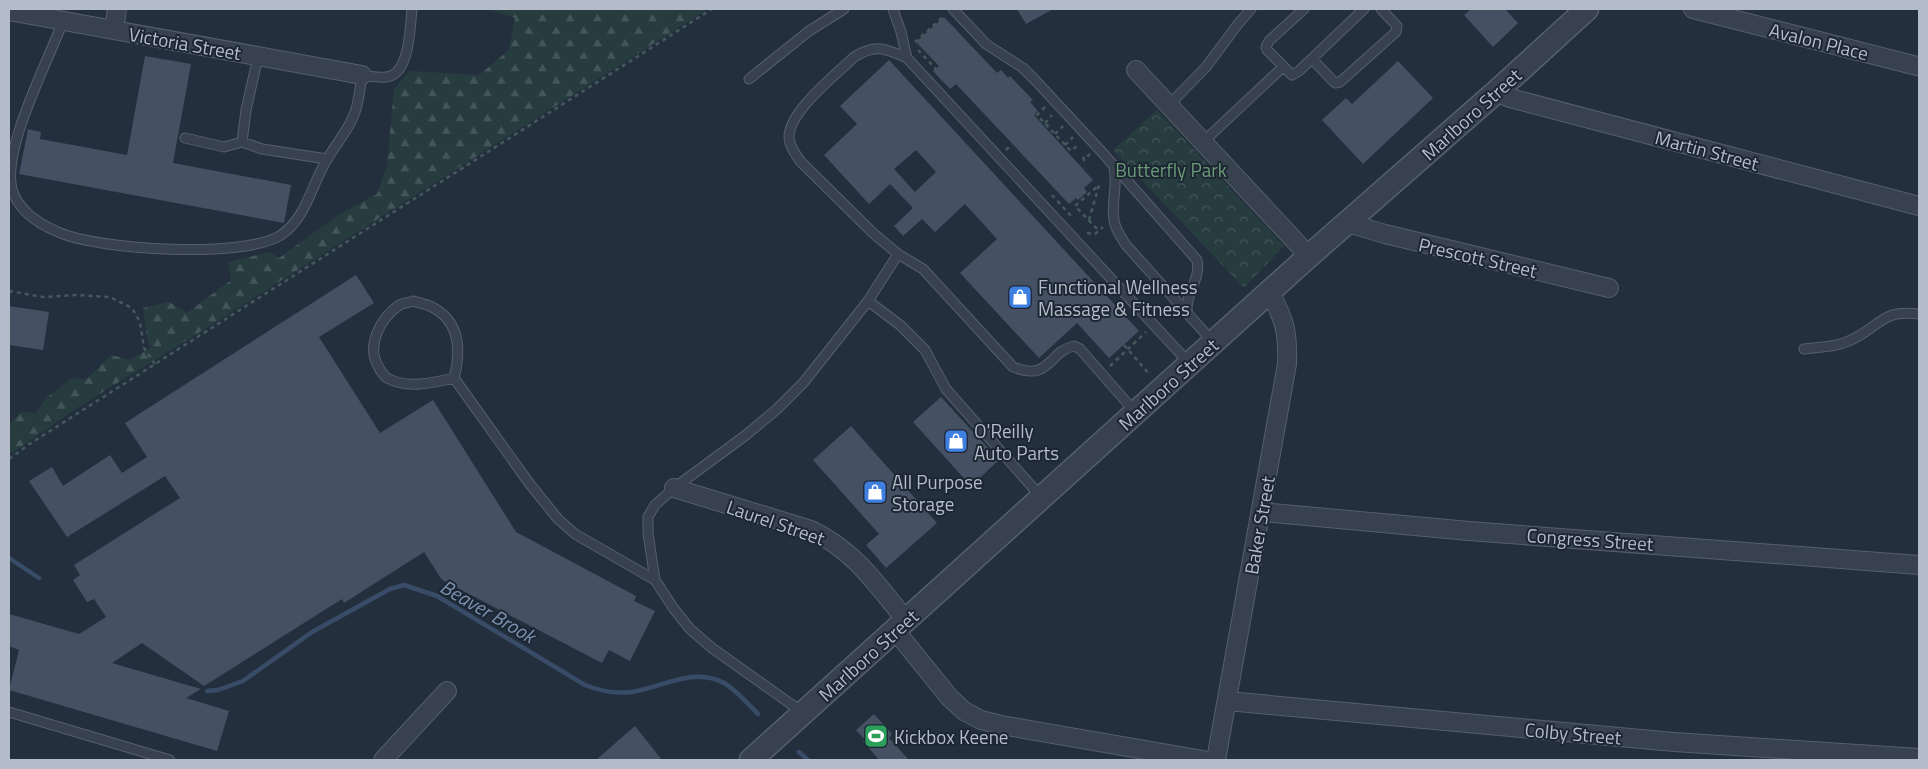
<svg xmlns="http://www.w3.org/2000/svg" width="1928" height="769" font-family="'Titillium Web',sans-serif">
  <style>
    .forest { fill: url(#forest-firs) }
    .park { fill: url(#park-crowns) }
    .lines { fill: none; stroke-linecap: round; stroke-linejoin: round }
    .stream { stroke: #394c67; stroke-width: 4.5 }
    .building { fill: #455162; fill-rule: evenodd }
    .service-casing { stroke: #565f6c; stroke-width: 11 }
    .minor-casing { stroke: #565f6c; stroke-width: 20 }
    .tertiary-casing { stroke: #565f6c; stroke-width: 25 }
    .path { stroke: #44595c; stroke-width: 2.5; stroke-dasharray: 4 4; stroke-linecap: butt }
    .service { stroke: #38414e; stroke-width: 9 }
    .minor { stroke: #38414e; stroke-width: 18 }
    .tertiary { stroke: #38414e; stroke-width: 22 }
    .labels { text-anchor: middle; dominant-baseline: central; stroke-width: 4; stroke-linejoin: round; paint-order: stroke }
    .street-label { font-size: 19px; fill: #b4bcc9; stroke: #1d2633 }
    .park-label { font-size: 19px; fill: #6b9a76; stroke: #1d2633 }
    .poi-label { font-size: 19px; fill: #b4bcc9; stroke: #1d2633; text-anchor: start }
    .water-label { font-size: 20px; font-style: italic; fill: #7c92b1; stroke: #1d2633 }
  </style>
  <defs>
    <pattern id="forest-firs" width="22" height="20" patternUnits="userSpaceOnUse" patternTransform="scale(1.25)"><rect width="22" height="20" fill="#263c3f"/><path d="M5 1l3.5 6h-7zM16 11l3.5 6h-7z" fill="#435659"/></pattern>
    <pattern id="park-crowns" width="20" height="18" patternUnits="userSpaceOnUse" patternTransform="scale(1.25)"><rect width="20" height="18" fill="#263c3f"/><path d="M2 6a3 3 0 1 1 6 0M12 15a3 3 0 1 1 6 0" fill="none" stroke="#435659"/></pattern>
  </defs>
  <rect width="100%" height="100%" fill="#242f3e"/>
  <!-- forest -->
  <path class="forest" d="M487,9H708L216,322L77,408L9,455V425L21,412L36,413L46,398L72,378L87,379L111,355L130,360L150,348L147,338L143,308L169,302L187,313L231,280L228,262L269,252L279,258L338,215L377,194L387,165L394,89L410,71L479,75L509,50L515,18Z"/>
  <!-- park -->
  <path class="park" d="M1157,110L1284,246L1244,288L1113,150Z"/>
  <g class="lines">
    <!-- stream -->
    <path class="stream" d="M9,558L39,578
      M207,691L218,690L243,681L312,632L390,589L404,585L437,596L585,685C600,691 614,694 631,692C661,688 694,666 724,683C735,689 749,705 758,714
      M799,752L808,760"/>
  </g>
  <!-- building -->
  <path class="building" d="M1017,9H1053L1026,24Z
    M1471,9H1505L1518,23L1493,47L1464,15Z
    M944,17L997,73L1001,70L1008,78L1010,76L1033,100L1030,102L1038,111L1034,115L1093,180L1084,188L1087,192L1078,200L1076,198L1069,204L956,84L950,89L933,71L939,66L916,42Z
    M145,56L191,64L173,163L291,185L284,223L19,174L28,129L41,132L40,139L127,155Z
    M889,60L1139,331L1109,358L1077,323L1039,358L960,273L997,239L965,204L935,232L922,219L903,236L894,226L913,208L890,184L869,204L824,155L857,124L840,106ZM916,150L936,172L915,192L894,169Z
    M1398,61L1433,98L1363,164L1322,120L1346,98L1352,104Z
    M356,275L374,303L319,337L380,433L433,400L516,532L636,596L634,601L655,611L630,661L609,650L602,663L442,580L424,552L344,603L342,599L204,686L142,643L112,663L201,689L186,698L229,711L217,751L9,690L19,650L9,646V614L79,634L106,617L94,599L87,602L73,580L80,575L74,565L180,498L165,476L67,537L29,481L52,467L63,486L110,455L122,473L147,457L125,423Z
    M9,306L49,312L43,350L9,345Z
    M941,397L999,460L971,486L913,422Z
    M851,426L937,523L886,568L866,545L879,534L813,460Z
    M874,714L892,734L889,738L909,760H879L863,741L865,740L856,730Z
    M635,726L662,760H596Z"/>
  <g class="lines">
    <!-- service casing -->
    <g class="service-casing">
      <path id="service" d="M893,9L901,32L907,58
        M953,9L986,44L1023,68L1036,81L1100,150L1197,260C1201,281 1186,289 1187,312
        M1304,9L1269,41L1266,47L1267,50L1292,75L1299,71L1364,9
        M63,21C48,62 2,148 12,189C18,210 39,224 58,232C98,250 244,259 281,235C307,218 312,182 328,158C337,142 349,130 355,112C359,101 360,87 362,75C369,76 378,78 386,77C410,75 410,27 412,9
        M1312,59L1335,83L1340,82L1396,32L1397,26L1381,9
        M749,79L809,31L844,9
        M1169,105L1206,67L1238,24L1251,9
        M185,138L224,147L242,142L262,149L327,159
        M242,142L246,110L258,57
        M1203,142L1283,67
        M1114,168C1118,186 1111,202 1114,220C1115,229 1121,237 1126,245L1214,343
        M898,254L923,269L1013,367C1051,382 1047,352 1074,346L1080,349L1136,413
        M413,301C419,303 426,304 432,307C461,322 461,351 454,378C433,383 407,389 387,378C383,375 380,370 378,366C366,345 381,318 398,306C402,303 408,303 413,301Z
        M868,301L900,325L925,350L946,389L1042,498
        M1804,349C1821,347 1838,347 1853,339C1883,324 1881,310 1919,314
        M454,378L529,483L558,519L575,534L655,580
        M9,712L170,760
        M802,712L712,648L690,629L674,609L655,580L648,533V517L655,505L674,488L746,435L776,410L804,382L868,301L898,254L874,234L800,161C795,153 789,146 789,137C789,111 836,75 854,57C875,44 885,48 907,58L1190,364"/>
    </g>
    <!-- minor casing -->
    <g class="minor-casing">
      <path id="minor" d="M1693,9L1917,66
        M9,11L362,75
        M114,30L117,9
        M1136,70L1309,256
        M1496,92L1510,98L1919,206
        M1348,223L1385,234L1609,288
        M674,488L811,530C855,551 876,584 906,620
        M1261,512L1469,531L1919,565
        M895,630L949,697L964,711L981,720L1001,725L1203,760
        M1227,701L1674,742L1919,758
        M383,760L447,691
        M1216,760L1287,364C1288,332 1285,321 1270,292"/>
    </g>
    <!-- tertiary casing -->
    <g class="tertiary-casing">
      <path id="tertiary" d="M751,760L1309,256L1496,92L1587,9"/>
    </g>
    <!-- path -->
    <path class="path" d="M915,42L944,16
      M918,50L936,69
      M1045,107L1037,115L1071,151L1079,144
      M1045,123L1052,115
      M1055,134L1063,126
      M1065,145L1073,137
      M1006,150L1012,144
      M1083,157L1084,160L1090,154
      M1052,195L1073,218
      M1089,220L1099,185L1075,206L1099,231
      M1087,233L1095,234L1103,227
      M9,291L43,297L76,295L110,297L132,308L140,322L144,348L155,364
      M1124,345L1150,375
      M1110,366L1146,332
      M9,459L28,445L712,9"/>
    <!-- service -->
    <use href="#service" class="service"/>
    <!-- minor -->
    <use href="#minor" class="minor"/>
    <!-- tertiary -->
    <use href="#tertiary" class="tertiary"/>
  </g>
  <!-- icons -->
  <defs>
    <g id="shop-square" transform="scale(1.25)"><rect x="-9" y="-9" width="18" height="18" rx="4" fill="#3f7fe0" stroke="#1d2633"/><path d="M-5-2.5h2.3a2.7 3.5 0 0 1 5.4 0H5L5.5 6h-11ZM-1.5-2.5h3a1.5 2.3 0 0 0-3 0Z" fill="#fff"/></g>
    <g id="stadium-square" transform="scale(1.25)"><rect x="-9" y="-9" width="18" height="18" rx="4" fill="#2e9e5b" stroke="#1d2633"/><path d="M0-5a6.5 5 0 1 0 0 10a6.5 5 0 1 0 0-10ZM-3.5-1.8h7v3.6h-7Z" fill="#fff"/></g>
  </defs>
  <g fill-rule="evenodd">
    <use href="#shop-square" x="1020" y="297"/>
    <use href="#shop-square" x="956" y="441"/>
    <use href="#shop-square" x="875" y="492"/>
    <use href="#stadium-square" x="876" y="736"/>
  </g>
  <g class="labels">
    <!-- street labels -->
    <g class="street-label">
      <text transform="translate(1819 41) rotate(14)">Avalon Place</text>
      <text transform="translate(185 43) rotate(10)">Victoria Street</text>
      <text transform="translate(1471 114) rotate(-42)">Marlboro Street</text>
      <text transform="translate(1707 150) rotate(15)">Martin Street</text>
      <text transform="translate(1478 257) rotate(13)">Prescott Street</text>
      <text transform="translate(1168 384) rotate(-42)">Marlboro Street</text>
      <text transform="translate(776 522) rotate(19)">Laurel Street</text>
      <text transform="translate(1259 525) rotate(-80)">Baker Street</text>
      <text transform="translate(1590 539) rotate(4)">Congress Street</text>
      <text transform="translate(868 655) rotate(-42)">Marlboro Street</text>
      <text transform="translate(1573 733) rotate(5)">Colby Street</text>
    </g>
    <!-- park labels -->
    <g class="park-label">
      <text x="1171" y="169">Butterfly Park</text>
    </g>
    <!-- poi labels -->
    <g class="poi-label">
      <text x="1038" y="286">Functional Wellness<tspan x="1038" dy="22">Massage &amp; Fitness</tspan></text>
      <text x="974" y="430">O'Reilly<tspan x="974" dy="22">Auto Parts</tspan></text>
      <text x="892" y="481">All Purpose<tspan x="892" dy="22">Storage</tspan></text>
      <text x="894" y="736">Kickbox Keene</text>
    </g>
    <!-- water labels -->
    <g class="water-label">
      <text transform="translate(488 611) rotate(30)">Beaver Brook</text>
    </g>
  </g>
  <!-- border -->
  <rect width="1928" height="769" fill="none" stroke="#b4bcc9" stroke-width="20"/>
</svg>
